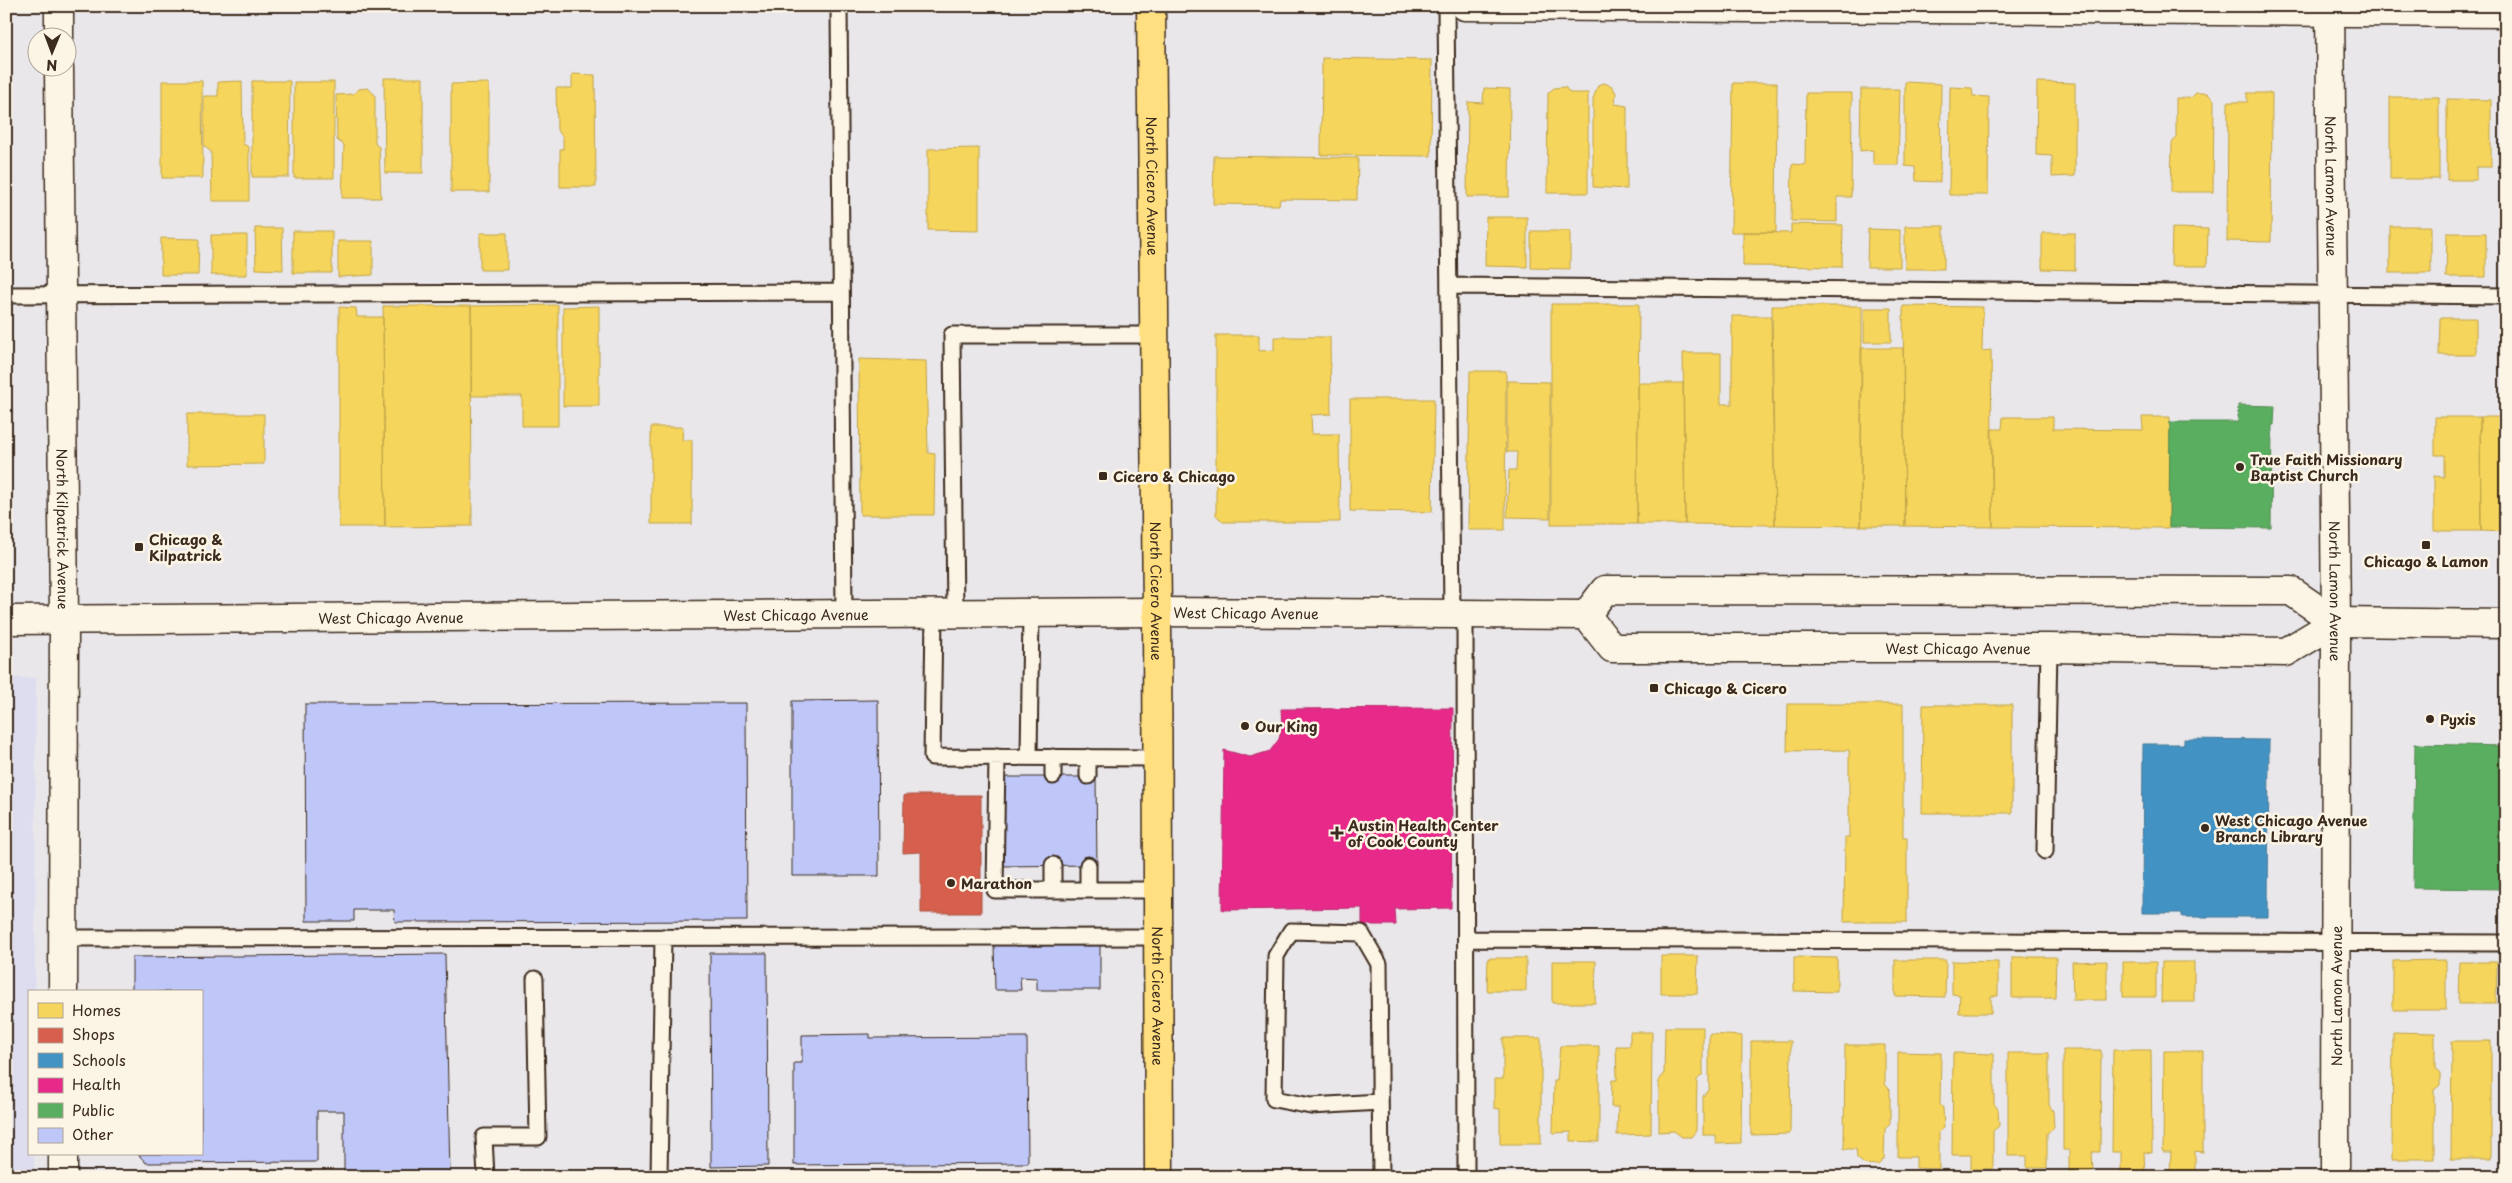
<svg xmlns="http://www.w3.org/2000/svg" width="2512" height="1183" font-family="'Playpen Sans',sans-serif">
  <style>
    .built { fill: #ddddef }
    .homes { fill: #f6d55c; stroke: #bea249 }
    .shops { fill: #d6604d; stroke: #a8503f }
    .schools { fill: #4393c3; stroke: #417492 }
    .health { fill: #e7298a; stroke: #b3296a }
    .public { fill: #5aae61; stroke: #51864d }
    .building { fill: #bfc7f9; stroke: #3b2a1e }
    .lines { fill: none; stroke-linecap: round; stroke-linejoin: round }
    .lane-casing { stroke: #3b2a1e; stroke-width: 19 }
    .street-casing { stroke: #3b2a1e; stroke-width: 31 }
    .secondary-casing { stroke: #3b2a1e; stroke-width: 31 }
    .primary-casing { stroke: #3b2a1e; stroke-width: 31 }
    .lane { stroke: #fcf5e5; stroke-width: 15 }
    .street { stroke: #fcf5e5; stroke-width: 28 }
    .secondary { stroke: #fcf5e5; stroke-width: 28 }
    .primary { stroke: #ffdf80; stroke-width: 28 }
    .poi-dot { fill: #3b2a1e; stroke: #fcf5e5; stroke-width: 2 }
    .labels { text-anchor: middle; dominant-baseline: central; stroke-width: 5; stroke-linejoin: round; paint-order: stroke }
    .street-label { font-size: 14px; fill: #3b2a1e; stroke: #fcf5e5 }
    .poi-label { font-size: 14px; font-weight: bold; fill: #3b2a1e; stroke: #fcf5e5; text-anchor: start }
  </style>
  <rect width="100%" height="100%" fill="#eae7eb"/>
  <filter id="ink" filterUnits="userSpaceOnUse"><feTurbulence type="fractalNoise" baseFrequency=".02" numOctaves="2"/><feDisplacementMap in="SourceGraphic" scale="10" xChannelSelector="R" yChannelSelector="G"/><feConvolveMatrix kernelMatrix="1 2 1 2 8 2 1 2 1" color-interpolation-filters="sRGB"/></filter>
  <g filter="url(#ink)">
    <!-- built -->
    <path class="built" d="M6,678H36L35,992H29V1154H34V1177H6Z"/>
    <!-- homes -->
    <path class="homes" d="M1322,58L1432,60L1431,156L1321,155Z
      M572,74L595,75L596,187H560V149H563V137L557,130L556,88H572Z
      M384,78H423V173H385Z
      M162,81H202L203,178H162Z
      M242,81L243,144L249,147V201H212L211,152L204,146V96H218V82Z
      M252,81H290L289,177H252Z
      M294,82H334V178H294Z
      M1905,82L1941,84L1940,182L1916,181L1915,167L1905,166Z
      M2037,82L2075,83V176L2052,177V156L2036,155Z
      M489,83V192H451V84Z
      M1604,83L1612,86L1616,93L1615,104L1627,106V189L1593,187V99L1598,85Z
      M1733,83H1777L1776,232H1731Z
      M1565,87L1570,93H1588V193H1547L1548,93L1554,88Z
      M1950,87L1972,88L1973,96L1989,97L1988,195H1949Z
      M368,88L375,95V144L379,147L381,198H342L344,145L337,140L336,95L353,94L359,89Z
      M1484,88L1510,89L1509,197H1467L1468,102L1483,103Z
      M1861,89H1900L1898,165H1873V150L1860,151Z
      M1806,93H1852L1851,197H1837V222L1791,221L1792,164L1805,165Z
      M2196,93H2207L2214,100L2213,192H2171L2172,143L2176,138V98H2191Z
      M2247,93H2272L2271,242L2227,241L2228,102H2247Z
      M2390,97H2439V179H2390Z
      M2447,99L2491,100V167H2476V180H2447Z
      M979,148V231L928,230V149Z
      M1214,156L1358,158L1357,200L1280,199L1279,205L1213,204Z
      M1486,217H1527V267L1485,266Z
      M1791,224L1843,225L1842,267L1743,266V232L1791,233Z
      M1905,226H1944V269H1905Z
      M2390,226H2431V273H2390Z
      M255,228H282L283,270L256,269Z
      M2172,228L2208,229L2207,266H2171Z
      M1868,229L1900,230V267H1867Z
      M293,231H332V273H293Z
      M1531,231H1570V269L1531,268Z
      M480,233H507V270H480Z
      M2042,233H2075V270L2042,269Z
      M2447,233H2486V277H2446Z
      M211,235H247V275H211Z
      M161,238L199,239L198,275H161Z
      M338,241H373V275L338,277Z
      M1551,304H1639L1637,524H1551Z
      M558,305V426H522V396H471V306Z
      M383,306H471L472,526L385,527Z
      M599,306V406H563V307Z
      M1772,306H1862L1861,526L1775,525Z
      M1903,306L1983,307L1982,351L1991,350L1993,527L1905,526Z
      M339,307L356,308L357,317H383L385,527H339Z
      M1864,308H1891V342H1864Z
      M1732,316H1771L1775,525L1685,524L1683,353H1721V404H1732Z
      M2440,318H2476V355H2439Z
      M1216,335H1259V351L1274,350V337H1330L1331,414L1311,415L1312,434H1339L1340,522H1223L1216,515Z
      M1861,348H1903L1905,526H1861Z
      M859,359L926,361L928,453L935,454L934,515H860Z
      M1470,371H1506L1505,530H1468Z
      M1507,381L1550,382V518L1507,517L1509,470H1516L1517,452H1507Z
      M1638,383H1683L1685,524H1637Z
      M1350,399H1434L1432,512L1350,511Z
      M187,414H264V464L187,465Z
      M2003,417H2053V429L2143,430L2142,417H2170L2169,528L1993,527L1991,429H2002Z
      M2435,417H2480L2481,531H2434V476L2444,477V455H2435Z
      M2480,417H2506V532L2481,531Z
      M651,427H683L682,440H692V524H651Z
      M1788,704H1903V837H1907V922H1844L1845,837H1849V750L1787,751Z
      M1923,705H2012V813H1922Z
      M1661,956H1698L1697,994H1661Z
      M1794,957L1837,958V992L1794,991Z
      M2012,957H2056L2055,998H2012Z
      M1488,958H1526V991H1487Z
      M1895,960H1946L1945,997L1895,996Z
      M2446,960V1010H2393V961Z
      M1552,961H1596L1595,1003H1552Z
      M1952,961L1998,962V996H1991V1013H1959L1960,995L1952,994Z
      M2107,961V1000H2073L2072,962Z
      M2123,962H2156V997H2123Z
      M2162,962H2194V1002H2161Z
      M2459,962H2497L2496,1004H2458Z
      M2503,962H2506V1003H2504Z
      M1665,1027H1703V1074L1697,1080L1696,1131L1691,1137H1682L1674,1131L1659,1132V1079L1664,1073Z
      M1630,1032H1652L1651,1134L1617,1135L1618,1107H1611L1612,1080H1617L1616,1046H1630Z
      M2393,1032L2435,1033V1068L2440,1073V1085L2434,1090V1159H2392Z
      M1709,1034L1742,1036L1741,1143L1716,1144V1135H1703V1096L1709,1089Z
      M1503,1038H1541V1144H1500V1109L1494,1108V1079H1503Z
      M1751,1041H1791L1790,1134L1751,1135Z
      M2452,1041H2491V1159H2451Z
      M1845,1045H1885V1084L1890,1090V1123L1885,1129L1884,1159L1878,1165L1864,1164L1857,1158L1856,1149H1844Z
      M1560,1046H1599V1142L1571,1141V1132L1553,1133L1554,1081H1557Z
      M2063,1050H2101L2100,1152H2092L2093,1171L2069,1172V1150H2063Z
      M2113,1050H2151L2152,1153L2144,1152L2145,1174L2121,1173V1152H2112Z
      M2164,1051H2203V1152L2195,1151V1173L2170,1172L2171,1152H2163Z
      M1898,1052L1941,1053L1940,1104L1943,1108L1944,1128L1939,1132V1169L1916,1168V1157H1898Z
      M1953,1053L1994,1054V1104L1998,1109L1999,1126L1993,1131V1169H1971V1155H1952Z
      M2008,1053H2049V1105L2053,1111L2054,1128L2047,1133V1168H2027V1156H2008Z"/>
    <!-- shops -->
    <path class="shops" d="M904,795H981V913H921V852L903,853Z"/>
    <!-- schools -->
    <path class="schools" d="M2184,739L2269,740L2268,917H2182V913H2142L2143,744H2184Z"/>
    <!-- health -->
    <path class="health" d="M1453,708L1451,908L1395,909L1396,925H1362V908L1222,910L1224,750L1250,757L1270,751L1279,739L1282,727L1281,709Z"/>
    <!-- public -->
    <path class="public" d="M2238,405L2275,406L2274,425H2272L2271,528L2169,527L2170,422H2238Z
      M2415,744L2506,746V889L2413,888Z"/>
    <!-- building -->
    <path class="building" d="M878,700L879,876H792V701Z
      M746,703L747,921L395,922L394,910H354V921H306L305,704Z
      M1001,777H1096L1097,865L1001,866Z
      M994,945H1100V990H1037V978L1020,977L1021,990H995Z
      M710,953H767L768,1166L711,1167Z
      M445,954L450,1174L344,1173V1111H317V1162L146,1163L138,1154H201V992H132V957Z
      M870,1034V1038L1027,1037L1028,1163L794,1165V1063H802V1035Z"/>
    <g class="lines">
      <!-- lane casing -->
      <g class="lane-casing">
        <path id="lane" d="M839,6L844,614
          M1446,6L1452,614
          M1449,286L2506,296
          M6,295L841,292
          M934,614L932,757L1157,758
          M955,614L952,335H1154
          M1465,614L1466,1177
          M997,757L995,890H1158
          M1029,757L1031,613
          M1053,757V776
          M1088,757V776
          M2045,851L2049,648
          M1053,865V890
          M1088,865V890
          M63,938L1158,937
          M1466,939L2506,943
          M1380,1102L1311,1106L1274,1099L1276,956L1291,931L1361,933L1379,964L1381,1177
          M486,1177L484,1137H538L535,979
          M659,1177L663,937"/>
      </g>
      <!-- street casing -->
      <g class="street-casing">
        <g id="street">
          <path d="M59,6V38"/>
          <path d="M1465,6L2506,13"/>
          <path id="s1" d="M2330,6L2336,622L2335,1177"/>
          <path id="s2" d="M59,68L64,619L63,992"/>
          <path d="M63,1177V1154"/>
        </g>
      </g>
      <!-- secondary casing -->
      <g class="secondary-casing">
        <g id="secondary">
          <path id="s3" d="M1586,615L1612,648H2049L2286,652L2336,622L2506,624"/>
          <path d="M1586,615L1605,590L2291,591L2336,622"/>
          <path id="s4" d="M6,620L1157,612L1586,615"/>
        </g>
      </g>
      <!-- primary casing -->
      <g class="primary-casing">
        <g id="primary">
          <path id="s5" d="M1151,6L1157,612L1159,1177"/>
        </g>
      </g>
      <!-- lane -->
      <use href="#lane" class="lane"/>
      <!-- street -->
      <use href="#street" class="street"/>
      <!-- secondary -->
      <use href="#secondary" class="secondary"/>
      <!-- primary -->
      <use href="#primary" class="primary"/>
    </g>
  </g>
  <!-- markers -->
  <g class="poi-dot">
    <circle cx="2240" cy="467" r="5"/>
    <rect x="1098" y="471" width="10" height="10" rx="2.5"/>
    <rect x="2421" y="540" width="10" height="10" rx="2.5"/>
    <rect x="134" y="542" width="10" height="10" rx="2.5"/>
    <rect x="1649" y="683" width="10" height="10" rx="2.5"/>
    <circle cx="2430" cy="719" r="5"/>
    <circle cx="1245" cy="726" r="5"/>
    <circle cx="2205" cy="828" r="5"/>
    <path d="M1334.5 825.5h5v5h5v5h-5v5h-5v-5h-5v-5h5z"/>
    <circle cx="951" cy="883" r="5"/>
  </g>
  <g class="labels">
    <!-- street labels -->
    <g class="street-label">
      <text stroke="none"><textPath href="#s5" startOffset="180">North Cicero Avenue</textPath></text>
      <text stroke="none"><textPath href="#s1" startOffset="180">North Lamon Avenue</textPath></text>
      <text stroke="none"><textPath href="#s2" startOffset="461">North Kilpatrick Avenue</textPath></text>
      <text stroke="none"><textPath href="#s5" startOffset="585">North Cicero Avenue</textPath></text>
      <text stroke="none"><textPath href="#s1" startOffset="585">North Lamon Avenue</textPath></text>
      <text stroke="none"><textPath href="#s4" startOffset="1240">West Chicago Avenue</textPath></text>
      <text stroke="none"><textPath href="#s4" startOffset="790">West Chicago Avenue</textPath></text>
      <text stroke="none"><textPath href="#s4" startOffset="385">West Chicago Avenue</textPath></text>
      <text stroke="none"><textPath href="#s3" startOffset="388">West Chicago Avenue</textPath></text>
      <text stroke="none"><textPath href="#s5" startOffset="990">North Cicero Avenue</textPath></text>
      <text transform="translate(2336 996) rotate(-90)">North Lamon Avenue</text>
    </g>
    <!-- poi labels -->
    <g class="poi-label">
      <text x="2250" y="459">True Faith Missionary<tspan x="2250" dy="16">Baptist Church</tspan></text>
      <text x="1113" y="476">Cicero &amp; Chicago</text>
      <text x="149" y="539">Chicago &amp;<tspan x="149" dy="16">Kilpatrick</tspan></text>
      <text x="2426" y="561" text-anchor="middle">Chicago &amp; Lamon</text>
      <text x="1664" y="688">Chicago &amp; Cicero</text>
      <text x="2440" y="719">Pyxis</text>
      <text x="1255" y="726">Our King</text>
      <text x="2215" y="820">West Chicago Avenue<tspan x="2215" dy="16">Branch Library</tspan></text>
      <text x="1348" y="825">Austin Health Center<tspan x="1348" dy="16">of Cook County</tspan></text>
      <text x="961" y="883">Marathon</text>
    </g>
  </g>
  <!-- margin -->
  <rect width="2512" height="1183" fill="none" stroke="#fcf5e5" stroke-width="25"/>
  <rect x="12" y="12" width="2487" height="1158" fill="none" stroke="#3b2a1e" stroke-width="2" filter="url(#ink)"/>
  <!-- legend -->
  <rect x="28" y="990" width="175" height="165" fill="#fcf5e5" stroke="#afa495"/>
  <rect x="38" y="1003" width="25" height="15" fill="#f6d55c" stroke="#afa495"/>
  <text x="72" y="1016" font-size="15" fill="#3b2a1e">Homes</text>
  <rect x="38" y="1028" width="25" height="15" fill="#d6604d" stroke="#afa495"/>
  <text x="72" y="1040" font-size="15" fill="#3b2a1e">Shops</text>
  <rect x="38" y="1053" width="25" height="15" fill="#4393c3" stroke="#afa495"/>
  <text x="72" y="1066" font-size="15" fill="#3b2a1e">Schools</text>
  <rect x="38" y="1078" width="25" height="15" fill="#e7298a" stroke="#afa495"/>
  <text x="72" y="1090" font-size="15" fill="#3b2a1e">Health</text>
  <rect x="38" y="1103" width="25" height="15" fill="#5aae61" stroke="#afa495"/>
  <text x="72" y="1116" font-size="15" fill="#3b2a1e">Public</text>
  <rect x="38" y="1128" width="25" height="15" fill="#bfc7f9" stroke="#afa495"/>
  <text x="72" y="1140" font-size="15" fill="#3b2a1e">Other</text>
  <!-- north arrow -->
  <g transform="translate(52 52) rotate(181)"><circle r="24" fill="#fcf5e5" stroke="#afa495"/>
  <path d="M0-4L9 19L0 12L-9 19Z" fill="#3b2a1e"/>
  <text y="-8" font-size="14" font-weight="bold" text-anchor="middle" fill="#3b2a1e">N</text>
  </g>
</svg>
